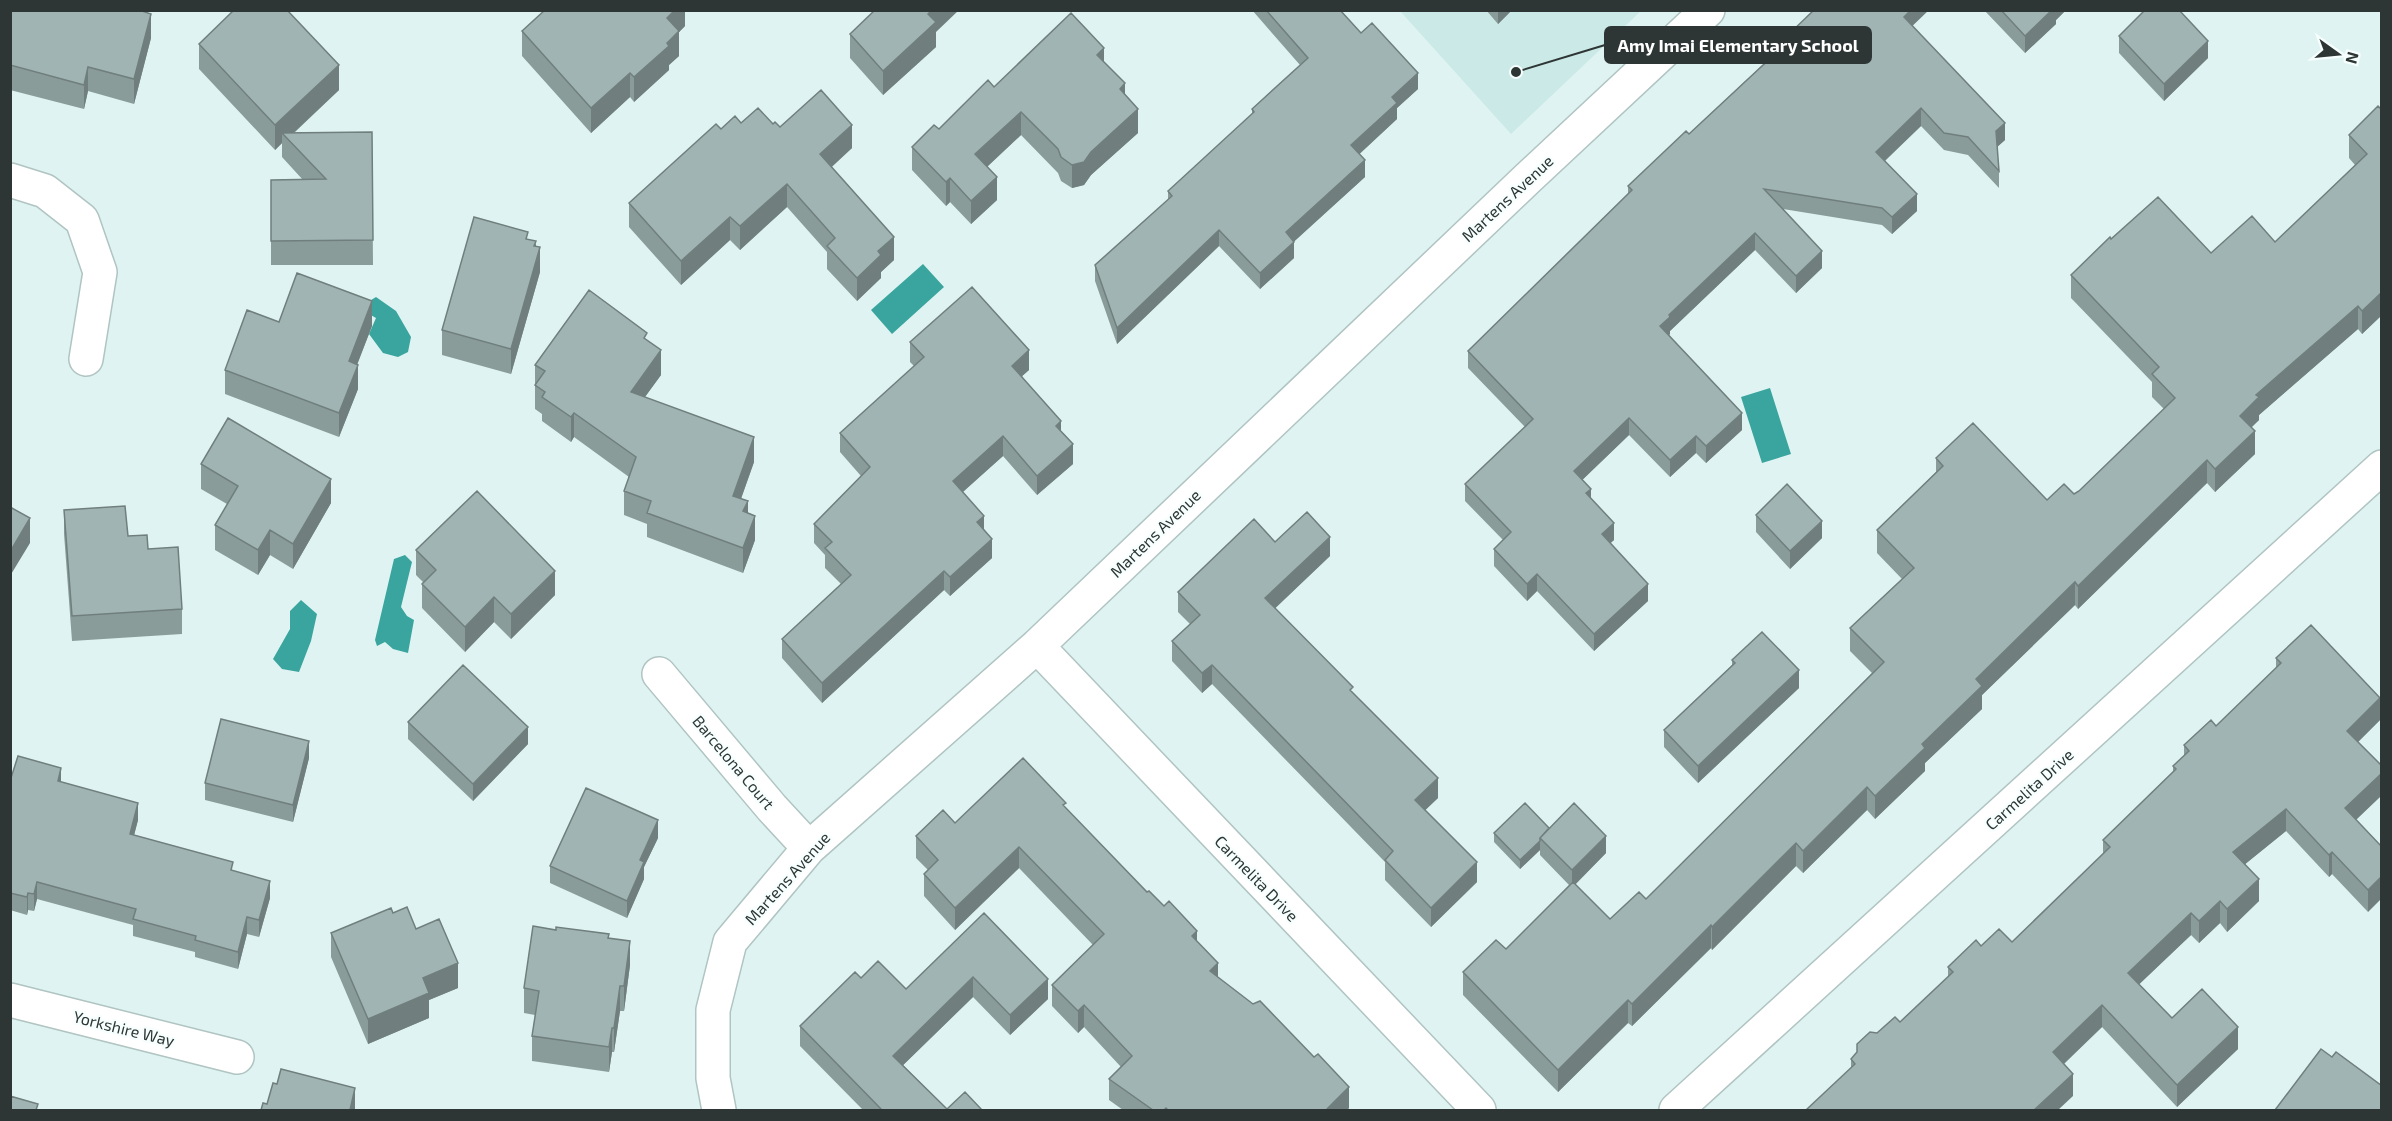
<svg xmlns="http://www.w3.org/2000/svg" width="2392" height="1121" font-family="'Exo 2',sans-serif">
  <style>
    .built { fill: #cbe9e6 }
    .water { fill: #39a59e }
    .lines { fill: none; stroke-linecap: round; stroke-linejoin: round }
    .street-casing { stroke: #b0c4c2; stroke-width: 36 }
    .street { stroke: #fff; stroke-width: 33 }
    .wall { fill: #8a9c9a }
    .shaded-wall { fill: #707f7d }
    .building { fill: #a0b5b3; stroke: #707f7d; stroke-width: 1.5 }
    .labels { text-anchor: middle; dominant-baseline: central; stroke-width: 4.5; stroke-linejoin: round; paint-order: stroke }
    .street-label { font-size: 16px; fill: #2e3635; stroke: #f6fefe }
    .leader { fill: none; stroke: #2e3635; stroke-width: 2 }
    .callout-dot { fill: #2e3635; stroke: #f6fefe; stroke-width: 2 }
    .callout { fill: #2e3635; stroke: #2e3635; stroke-width: 2 }
    .callout-label { font-size: 18px; text-anchor: middle; font-weight: bold; fill: #fff }
  </style>
  <rect width="100%" height="100%" fill="#dff4f2"/>
  <!-- built -->
  <path class="built" d="M1400,11H1641L1511,134Z"/>
  <!-- water -->
  <path class="water" d="M923,264L944,287L892,334L871,310Z
    M376,297L396,311L411,337L408,352L398,357L383,353L369,334L376,318L369,314L363,305Z
    M1770,388L1791,454L1762,463L1741,397Z
    M405,555L412,562L401,607L407,616L414,620L408,653L393,649L385,642L377,646L375,640L394,559Z
    M301,600L317,614L311,641L299,672L282,669L273,659L290,629V611Z"/>
  <g class="lines">
    <!-- street casing -->
    <g class="street-casing">
      <path id="street" d="M10,180L45,191L82,220L100,272L86,359
        M1037,646L1479,1110
        M659,674L772,808L809,848
        M10,1000L237,1057
        M719,1110L713,1078V1010L730,942L809,848L1037,646L1527,179L1708,10
        M1676,1110L2382,467"/>
    </g>
    <!-- street -->
    <use href="#street" class="street"/>
  </g>
  <!-- wall -->
  <path class="wall" d="M10,10L151,38L134,104L88,91L84,109L10,90Z
    M685,10V26L679,32V56L669,65V70L634,102L630,97L591,133L522,56V31Z
    M1252,10H1340L1361,33L1418,89L1397,108V119L1359,154L1365,177L1294,241V258L1260,289L1219,246L1117,344L1095,281V265L1168,200V191L1252,114V109L1300,65Z
    M1486,10H1512L1498,24Z
    M1984,10H2066L2056,20V24L2025,53Z
    M1913,26L2005,140L1997,147L1999,171V188L1968,155L1944,150L1921,126L1885,161L1917,211L1892,234L1882,225L1783,209L1822,268L1796,293L1755,250L1670,331V334L1669,335L1742,430L1706,463L1696,453L1670,477L1629,435L1582,480L1591,498L1614,540L1610,543L1648,601L1594,651L1537,591L1527,601L1494,566V549L1503,540L1465,501V484L1525,427L1468,368V351L1628,194V186L1689,134L1789,40V34Z
    M936,32V47L883,95L850,58V34Z
    M2119,36L2208,58L2164,101L2119,53Z
    M199,44L339,90L294,133L372,132L373,265H271V180H303L282,157V143L275,150L199,69Z
    M1104,62L1125,94L1138,133L1091,175L1084,185L1072,188L1061,181L1058,173L1021,135L987,167L997,200L971,224L950,202L946,206L912,170V147L939,129L994,87Z
    M2382,110V315L2362,334L2358,329L2259,415V420L2251,427L2255,454L2215,492L2207,483L2078,609L2075,605L1982,695V709L1925,763V771L1875,819L1867,810L1803,873L1796,866L1712,950L1711,948L1632,1026L1628,1023L1558,1092L1463,995V972L1506,949L1569,885L1540,855V850L1520,869L1494,842V833L1549,828L1606,853L1575,884L1610,919L1646,899L1872,673L1850,651V628L1902,579L1877,553V530L1936,472V458L2047,500L2074,494L2079,491L2164,409L2152,397V382L2071,298V275L2111,239L2211,253L2275,242L2355,165L2349,158V135Z
    M741,123L773,124L780,127L852,148L831,167L894,260L881,272V278L857,301L827,269V252L787,207L740,250L730,240L681,285L629,227V203L721,129Z
    M528,239L536,246L540,272L511,374L442,355V330Z
    M279,322L372,326L357,364L358,389L339,437L225,394V370Z
    M647,340L661,375L645,397L754,462L741,499L748,513L755,540L743,573L647,537V524L624,515V491L629,477L574,437L571,442L542,421V414L535,409V365Z
    M910,342L1029,370L1022,376L1061,432L1073,464L1037,495L1003,456L962,492L984,529L992,558L950,596L944,590L822,703L782,658V639L841,584L825,568V555L814,543V524L861,476L840,452V433L914,366L910,362Z
    M201,464L331,503L293,569L270,555L258,575L215,550V525L227,504L201,489Z
    M64,510L128,536L148,549L182,609V634L72,641L64,534Z
    M1756,515L1822,538L1790,569L1756,532Z
    M1275,542L1330,556L1275,608L1353,693L1438,798L1425,810L1477,882L1431,927L1385,880V862L1212,684L1202,693L1172,661V641L1190,624L1178,612V592Z
    M416,550L555,595L511,639L494,622L465,652L422,608V584L423,582L416,575Z
    M2276,658L2380,720L2358,742L2382,766V795L2356,820L2382,847L2368,912L2332,874L2329,877L2286,831L2245,864L2259,901L2227,932L2220,923L2199,943L2191,935L2139,984L2172,1018L2238,1049L2177,1107L2102,1027L2064,1064L2073,1096L1851,1068V1059L1857,1053V1044L1900,1022L1948,977V967L1981,946L2012,942L2103,854V840L2173,772V766L2184,756V745L2216,726L2276,668Z
    M1732,660L1799,688L1698,783L1664,747V730L1732,665Z
    M408,722L528,744L473,801L408,739Z
    M309,758L293,822L205,800V783Z
    M10,781L61,782L138,820L134,835L233,871L270,898L259,937L247,934L238,969L195,957V952L133,936V925L37,899L34,911L28,910L27,915L10,910Z
    M1066,808L1147,892L1197,941L1218,978L1349,1108L1347,1110H1123L1109,1100V1079L1121,1067L1084,1027L1078,1033L1052,1006V985L1093,945L1019,868L955,930L924,896V874L928,870L916,858V836L955,823Z
    M658,838L644,867V879L627,918L550,883V866Z
    M393,913L416,929L458,988L429,1000V1018L368,1044L331,957V933Z
    M984,913L1048,999L1010,1035L973,997L903,1065L947,1109L982,1110H863L800,1046V1026L861,978L906,989Z
    M609,938L630,965L624,1011H620L614,1052H612L609,1072L532,1061V1036L535,1015L524,1013V988Z"/>
  <!-- shaded-wall -->
  <path class="shaded-wall" d="M675,10H685V26L679,32V56L669,65V70L634,102V77L667,18Z
    M932,10H959L936,32V47L883,95V71L928,14Z
    M1498,10H1512L1498,24Z
    M1911,10H1929L1904,34V17Z
    M2052,10H2066L2056,20V24L2025,53V36Z
    M151,14V38L134,104V79Z
    M2208,41V58L2164,101V84Z
    M1104,48V71L1097,55Z
    M339,65V90L288,138L282,133V143L275,150V125Z
    M88,67V91L84,109V85Z
    M630,73V97L591,133V108Z
    M1418,73V89L1397,108V119L1351,162V145L1392,97Z
    M1125,83V106L1120,89Z
    M1921,108V126L1876,169V152Z
    M1138,109V133L1091,175L1084,185L1072,188V165L1091,152Z
    M1021,112V135L975,178V154Z
    M2005,123V140L1996,148V131Z
    M852,125V148L820,178V154Z
    M1365,160V177L1286,249V232Z
    M997,177V200L971,224V201Z
    M950,178V202L946,206V182Z
    M787,184V207L740,250V226Z
    M1917,194V211L1892,234V217Z
    M730,217V240L681,285V261Z
    M1219,230V246L1117,344V328Z
    M1755,233V250L1670,331V334L1660,343V326L1669,315Z
    M894,237V260L881,272V278L857,301V278L878,251Z
    M536,241V262L540,247V272L511,374V349Z
    M1294,242V258L1260,289V273Z
    M1822,251V268L1796,293V276Z
    M2382,292V315L2362,334V311Z
    M372,301V326L349,386V361Z
    M2358,306V329L2259,415V420L2240,439V416L2256,395Z
    M661,350V375L631,416V392Z
    M1029,350V370L1012,385V366Z
    M358,365V389L339,437V413Z
    M574,413V437L571,442V417Z
    M1742,413V430L1706,463V446Z
    M1629,418V435L1574,488V471Z
    M1061,421V440L1056,426Z
    M2255,431V454L2215,492V469Z
    M1003,436V456L953,501V481Z
    M1696,436V453L1670,477V460Z
    M754,437V462L733,521V496Z
    M1073,444V464L1037,495V476Z
    M2207,460V483L2078,609V586Z
    M331,479V503L293,569V544Z
    M1591,489V506L1586,493Z
    M748,501V526L743,511Z
    M755,516V540L743,573V548Z
    M984,516V535L977,522Z
    M30,518V543L10,576V552Z
    M1822,521V538L1790,569V551Z
    M1614,523V540L1602,551V534Z
    M270,530V555L258,575V550Z
    M1330,537V556L1265,618V598Z
    M992,539V558L950,596V577Z
    M555,571V595L511,639V614Z
    M944,571V590L822,703V683Z
    M1537,574V591L1527,601V584Z
    M2075,582V605L1982,695V709L1925,763V771L1875,819V796L1922,744L1976,679Z
    M1648,584V601L1594,651V634Z
    M494,597V622L465,652V627Z
    M1212,665V684L1202,693V673Z
    M1799,670V688L1698,783V766Z
    M2380,698V720L2347,753V731Z
    M528,727V744L473,801V784Z
    M309,741V758L293,822V805Z
    M61,768V785L58,781Z
    M2382,773V795L2345,830V808Z
    M1438,778V798L1415,820V800Z
    M1867,787V810L1803,873V851Z
    M138,803V820L130,851V834Z
    M2286,809V831L2233,874V852Z
    M658,820V838L644,867V879L627,918V901L640,860Z
    M1606,836V853L1572,888V870Z
    M1540,841V850L1520,869V860Z
    M1796,843V866L1712,950V927Z
    M1019,847V868L955,930V908Z
    M2332,852V874L2329,877V855Z
    M1477,862V882L1431,927V908Z
    M2382,876V898L2368,912V890Z
    M2259,879V901L2227,932V909Z
    M270,881V898L259,937V920Z
    M37,882V899L34,911V894Z
    M28,893V910L27,915V897Z
    M2220,901V923L2199,943V921Z
    M2191,913V935L2128,995V973Z
    M247,917V934L238,969V952Z
    M1711,925V948L1632,1026V1004Z
    M1197,931V952L1192,936Z
    M630,941V965L624,1011V986Z
    M458,963V988L429,1000V1018L368,1044V1019L423,978Z
    M1218,963V984L1210,971Z
    M973,977V997L893,1075V1056Z
    M1048,979V999L1010,1035V1015Z
    M620,986V1011L614,1052V1028Z
    M1628,1000V1023L1558,1092V1070Z
    M1084,1005V1027L1078,1033V1011Z
    M2102,1005V1027L2053,1074V1052Z
    M2238,1027V1049L2177,1107V1085Z
    M612,1028V1052L609,1072V1047Z
    M2073,1074V1096L2058,1110H2034Z
    M1349,1087V1108L1347,1110H1327V1109Z
    M355,1088V1110H350Z"/>
  <!-- building -->
  <path class="building" d="M10,10H139L151,14L134,79L88,67L84,85L10,65Z
    M234,10H287L339,65L275,125L199,44Z
    M545,10H675L667,18L679,31L667,43L669,46L634,77L630,73L591,108L522,31Z
    M875,10H932L928,14L936,22L883,71L850,34Z
    M1266,10H1340L1361,33L1372,23L1418,73L1392,97L1397,103L1351,145L1365,160L1286,232L1294,242L1260,273L1219,230L1117,328L1095,265L1172,196L1168,191L1254,112L1252,109L1308,58Z
    M1814,10H1911L1904,17L2005,123L1996,131L1999,171L1968,137L1944,133L1921,108L1876,152L1917,194L1892,217L1882,208L1764,189L1822,251L1796,276L1755,233L1669,315L1670,317L1660,326L1742,413L1706,446L1696,436L1670,460L1629,418L1574,471L1591,489L1586,493L1614,523L1602,534L1648,584L1594,634L1537,574L1527,584L1494,549L1511,532L1465,484L1533,419L1468,351L1632,190L1628,186L1686,131L1689,134L1792,38L1789,34Z
    M2001,10H2052L2025,36Z
    M2145,10H2179L2208,41L2164,84L2119,36Z
    M1071,13L1104,48L1097,55L1125,83L1120,89L1138,109L1091,152L1084,162L1072,165L1061,157L1058,149L1021,112L975,154L997,177L971,201L950,178L946,182L912,147L934,125L939,129L988,80L994,87Z
    M821,90L852,125L820,154L894,237L878,251L881,255L857,278L827,246L835,238L787,184L740,226L730,217L681,261L629,203L716,124L721,129L735,116L741,123L758,108L773,124L775,122L780,127Z
    M2378,106L2382,110V292L2362,311L2358,306L2256,395L2259,397L2240,416L2255,431L2215,469L2207,460L2078,586L2075,582L1976,679L1982,686L1922,744L1925,748L1875,796L1867,787L1803,851L1796,843L1712,927L1711,925L1632,1004L1628,1000L1558,1070L1463,972L1496,940L1506,949L1573,882L1610,919L1639,892L1646,899L1884,662L1850,628L1914,568L1877,530L1943,466L1936,458L1973,423L2047,500L2064,484L2074,494L2079,491L2175,398L2152,374L2159,367L2071,275L2110,237L2111,239L2158,197L2211,253L2252,216L2275,242L2367,154L2349,135Z
    M372,132L373,240L271,241V180L326,179L282,133Z
    M474,217L528,232L526,239L536,241L534,246L540,247L511,349L442,330Z
    M297,273L372,301L349,361L358,365L339,413L225,370L247,310L279,322Z
    M972,287L1029,350L1012,366L1061,421L1056,426L1073,444L1037,476L1003,436L953,481L984,516L977,522L992,539L950,577L944,571L822,683L782,639L851,575L825,548L832,542L814,524L870,467L840,433L924,357L910,342Z
    M589,290L647,333L644,338L661,350L631,392L754,437L733,496L748,501L743,511L755,516L743,548L647,513L651,501L624,491L636,457L574,413L571,417L542,397L545,392L535,385L545,371L535,365Z
    M228,418L331,479L293,544L270,530L258,550L215,525L238,486L201,464Z
    M1787,484L1822,521L1790,551L1756,515Z
    M477,491L555,571L511,614L494,597L465,627L422,584L436,570L416,550Z
    M125,506L128,536L147,535L148,549L178,547L182,609L72,616L64,510Z
    M10,507L30,518L10,552Z
    M1307,512L1330,537L1265,598L1353,687L1350,690L1438,778L1415,800L1477,862L1431,908L1385,860L1393,851L1212,665L1202,673L1172,641L1200,615L1178,592L1254,519L1275,542Z
    M2311,625L2380,698L2347,731L2382,766V773L2345,808L2382,847V876L2368,890L2332,852L2329,855L2286,809L2233,852L2259,879L2227,909L2220,901L2199,921L2191,913L2128,973L2172,1018L2202,989L2238,1027L2177,1085L2102,1005L2053,1052L2073,1074L2034,1110H1806L1855,1064L1851,1059L1857,1052V1044L1870,1032L1877,1033L1895,1017L1900,1022L1953,972L1948,967L1976,940L1981,946L1999,929L2012,942L2110,847L2103,840L2176,769L2173,766L2189,751L2184,745L2211,720L2216,726L2281,663L2276,658Z
    M1762,632L1799,670L1698,766L1664,730L1735,663L1732,660Z
    M463,665L528,727L473,784L408,722Z
    M221,719L309,741L293,805L205,783Z
    M18,756L61,768L58,781L138,803L130,834L233,862L231,870L270,881L259,920L247,917L238,952L195,940L196,936L133,919L136,909L37,882L34,894L28,893L27,897L10,893V781Z
    M1023,758L1066,803L1063,805L1147,892L1149,891L1164,906L1169,901L1197,931L1192,936L1218,963L1210,971L1253,1004L1260,1001L1314,1057L1318,1054L1349,1087L1327,1109L1328,1110H1168L1166,1108L1164,1110H1153L1109,1079L1132,1056L1084,1005L1078,1011L1052,985L1104,934L1019,847L955,908L924,874L938,860L916,836L943,810L955,823Z
    M586,788L658,820L640,860L644,862L627,901L550,866Z
    M1525,803L1549,828L1540,838V841L1520,860L1494,833Z
    M1574,803L1606,836L1572,870L1540,838Z
    M407,907L416,929L439,919L458,963L423,978L429,993L368,1019L331,933L391,908L393,913Z
    M984,913L1048,979L1010,1015L973,977L893,1056L947,1109L965,1092L982,1110H882L800,1026L855,972L861,978L878,961L906,989Z
    M533,926L556,930V927L609,934L608,938L630,941L624,986H620L614,1028H612L609,1047L532,1036L539,991L524,988Z
    M2321,1049L2332,1057L2336,1052L2382,1086V1110H2275Z
    M281,1069L355,1088L350,1110H261L263,1103L267,1104L273,1083L277,1084Z
    M10,1096L38,1104L36,1110H10Z"/>
  <g class="labels">
    <!-- street labels -->
    <g class="street-label">
      <text transform="translate(1507 198) rotate(-43)">Martens Avenue</text>
      <text transform="translate(1155 533) rotate(-44)">Martens Avenue</text>
      <text transform="translate(734 762) rotate(50)">Barcelona Court</text>
      <text transform="translate(2029 789) rotate(-42)">Carmelita Drive</text>
      <text transform="translate(787 878) rotate(-48)">Martens Avenue</text>
      <text transform="translate(1257 878) rotate(46)">Carmelita Drive</text>
      <text transform="translate(124 1028) rotate(14)">Yorkshire Way</text>
    </g>
  </g>
  <!-- callouts -->
  <path class="leader" d="M1516 72L1605 45"/>
  <circle class="callout-dot" cx="1516" cy="72" r="6"/>
  <rect class="callout" x="1605" y="27" width="266" height="36" rx="6"/>
  <g class="callout-label">
    <text x="1738" y="52">Amy Imai Elementary School</text>
  </g>
  <!-- border -->
  <rect width="2392" height="1121" fill="none" stroke="#2e3635" stroke-width="24"/>
  <!-- north arrow -->
  <g transform="translate(2338 54) rotate(105)" stroke="#f6fefe" stroke-width="4.5" paint-order="stroke">
  <path d="M0-4.5L10 22L0 15L-10 22Z" fill="#2e3635"/>
  <text y="-9" font-size="16" font-weight="bold" text-anchor="middle" fill="#2e3635">N</text>
  </g>
</svg>
